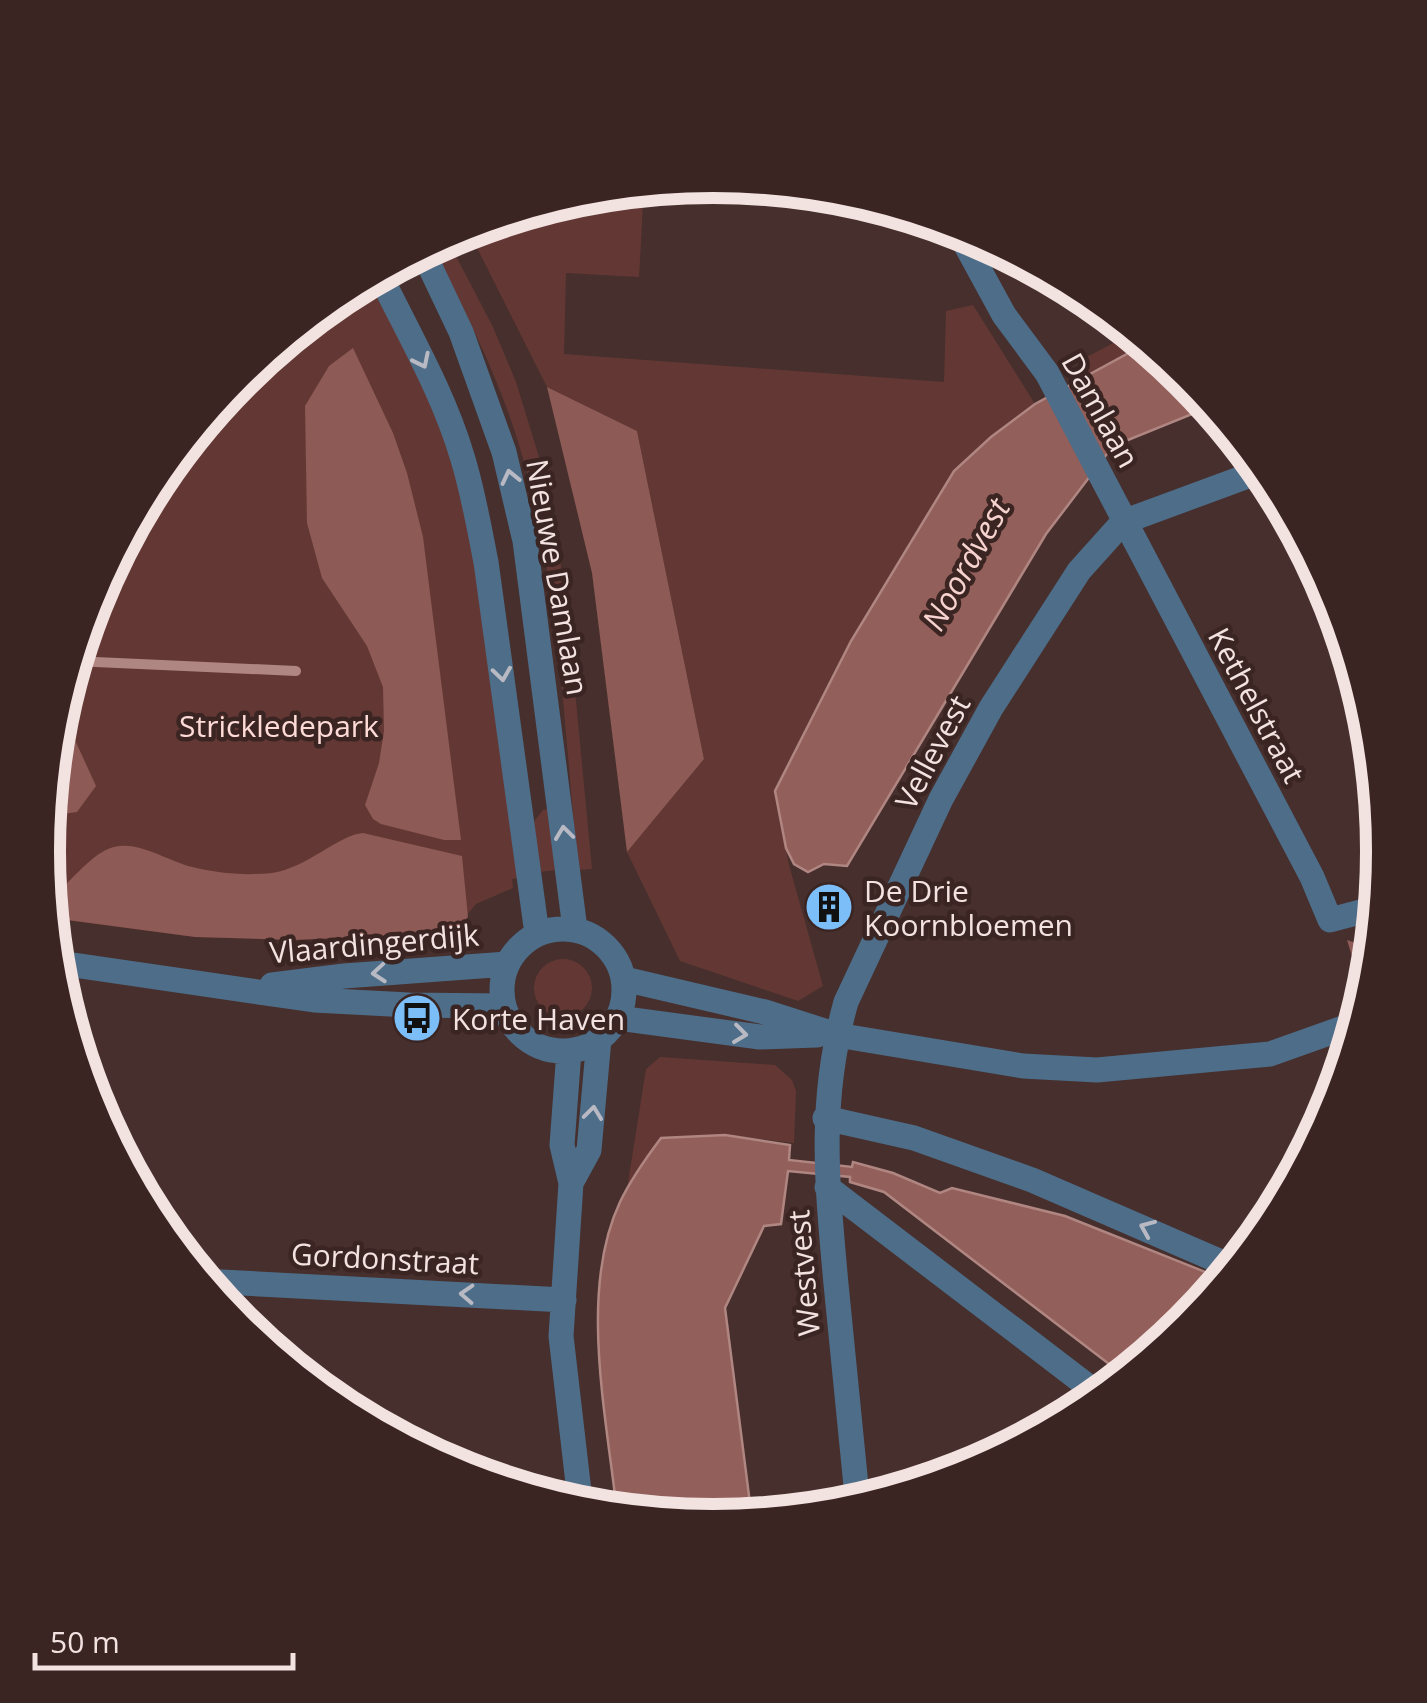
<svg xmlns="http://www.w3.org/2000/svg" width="1427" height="1703" font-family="'Open Sans',sans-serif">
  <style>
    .green { fill: #633834 }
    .forest { fill: #8d5a55 }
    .water { fill: #935f5a; stroke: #b08682; stroke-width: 2.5 }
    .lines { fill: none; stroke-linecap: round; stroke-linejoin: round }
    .stream { stroke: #b08682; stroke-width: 10 }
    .minor { stroke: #4d6d89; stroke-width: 25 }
    .oneway { stroke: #b8b9c2 }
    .labels { text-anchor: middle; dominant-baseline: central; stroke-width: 9; stroke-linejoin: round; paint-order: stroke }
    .street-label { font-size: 30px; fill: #f2e2e0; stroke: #3b2523 }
    .park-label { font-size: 30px; fill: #fedbd7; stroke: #3b2523 }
    .poi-label { font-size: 30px; fill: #f2e2e0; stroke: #3b2523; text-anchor: start }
    .water-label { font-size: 32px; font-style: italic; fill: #f6d3cf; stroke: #3b2523 }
    .rim { fill: none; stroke: #f2e2e0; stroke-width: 12 }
  </style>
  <rect width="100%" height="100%" fill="#462f2c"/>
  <!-- green -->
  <path class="green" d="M644,187L639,277L566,273L564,354L944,382L946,311L973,305L1035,404L991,437L953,471L851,641L775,791L789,865L823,986L798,1001L680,961L627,852L704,759L637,431L547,387L467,228L583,193Z
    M446,237L493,327L516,382L547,483L566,596L592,869L578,870C565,736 559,584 522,455C501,381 466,313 431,245Z
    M370,278L442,425L469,523L519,878L512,879L513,888L476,904L452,933L293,940L195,937L49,918L43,851L56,720L94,594L156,478L239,377L341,293Z
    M1134,332L1147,343L1072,386L1071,374L1083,366L1085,358Z
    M550,809L557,870L539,872L532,824L543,810Z
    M534 988a29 29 0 1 1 58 0a29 29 0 1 1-58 0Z
    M660,1057L775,1065L792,1080L796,1091L794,1143L725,1135L638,1169L627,1189L646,1069Z"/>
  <!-- forest -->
  <path class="forest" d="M353,348L393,433L407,473L423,537L461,840H444L381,824L373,819L365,805L379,763L384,731L383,687L367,646L322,578L307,523L305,406L329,366Z
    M547,387L637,431L704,759L627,852L592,573Z
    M63,697L64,716L96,786L77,812L46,816L56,720Z
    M363,833L462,856L468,917L452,933L293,940L195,937L53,918C47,903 55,895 65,885C78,873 95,852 114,847C137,841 165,859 188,866C215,873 244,876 272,873C307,868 338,835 363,833Z
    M1376,939L1371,983L1362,989L1347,940L1359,944Z"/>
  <!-- water -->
  <path class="water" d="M1147,343L1188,377L1212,406L1113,446L1046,534L847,866L824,864L808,872L794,864L786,848L775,791L851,641L954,471L991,437L1035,404Z
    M725,1135L790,1145L789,1160L852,1167L853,1162L893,1173L940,1193L952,1188L1065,1216L1208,1273L1224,1283L1188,1326L1126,1377L884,1192L850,1182V1177L788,1171L781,1224L764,1226L725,1308L752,1519L713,1522L617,1513C607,1418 578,1291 620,1202C631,1179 646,1158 661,1138Z"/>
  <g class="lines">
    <!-- stream -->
    <path class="stream" d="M73,661L296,671"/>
    <!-- minor -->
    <path class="minor" d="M956,227L1004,315L1047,373L1312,877L1330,920L1379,907
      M422,250L461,332L504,452L525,541L575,929
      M379,273C408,333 443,392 462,456C473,491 479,527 486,562L537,934
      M502 990a61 61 0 1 1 122 0a61 61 0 1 1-122 0Z
      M53,962L314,1000L409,1005L504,1006
      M624,979L765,1012L837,1035L1023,1066L1097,1070L1270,1054L1360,1022
      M272,985L344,976L507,964
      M618,1018L760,1037L817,1035
      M569,1051L562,1145L571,1183L561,1336L581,1509
      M825,1118L914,1138L1032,1180L1235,1268
      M571,1183L589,1150L599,1039
      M827,1187L1102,1397
      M203,1281L564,1300
      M858,1506C850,1432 843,1358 836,1284C827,1184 818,1101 846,1002L941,799L991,708L1079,571L1123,522L1264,470"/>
  </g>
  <!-- one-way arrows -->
  <defs><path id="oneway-chevron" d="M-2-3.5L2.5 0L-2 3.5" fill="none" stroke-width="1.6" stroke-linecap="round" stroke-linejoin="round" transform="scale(2.5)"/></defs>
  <g class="oneway">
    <use href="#oneway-chevron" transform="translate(422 361) rotate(64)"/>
    <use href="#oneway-chevron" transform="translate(510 477) rotate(-103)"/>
    <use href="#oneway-chevron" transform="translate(502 674) rotate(82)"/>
    <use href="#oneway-chevron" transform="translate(564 833) rotate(-97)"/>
    <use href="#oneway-chevron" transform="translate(379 973) rotate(175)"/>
    <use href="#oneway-chevron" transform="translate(740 1034) rotate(7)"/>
    <use href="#oneway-chevron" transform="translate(593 1113) rotate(-83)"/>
    <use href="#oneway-chevron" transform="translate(1147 1228) rotate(-157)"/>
    <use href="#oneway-chevron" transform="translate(467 1294) rotate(-177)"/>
  </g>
  <!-- icons -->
  <defs>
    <g id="building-disc" transform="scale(2.5)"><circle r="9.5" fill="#7bbef8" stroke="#3b2523"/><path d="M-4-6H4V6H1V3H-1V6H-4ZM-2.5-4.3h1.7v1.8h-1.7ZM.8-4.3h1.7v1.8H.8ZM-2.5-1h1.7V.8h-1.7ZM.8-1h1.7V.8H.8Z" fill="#111"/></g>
    <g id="bus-disc" transform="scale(2.5)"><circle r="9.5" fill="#7bbef8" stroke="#3b2523"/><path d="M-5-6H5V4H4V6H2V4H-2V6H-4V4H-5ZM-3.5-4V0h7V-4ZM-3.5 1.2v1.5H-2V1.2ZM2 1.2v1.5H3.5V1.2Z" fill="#111"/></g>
  </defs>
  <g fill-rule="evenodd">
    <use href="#building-disc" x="829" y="907"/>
    <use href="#bus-disc" x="417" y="1018"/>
  </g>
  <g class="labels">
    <!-- street labels -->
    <g class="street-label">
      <text transform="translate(1101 410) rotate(61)">Damlaan</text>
      <text transform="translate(558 577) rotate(80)">Nieuwe Damlaan</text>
      <text transform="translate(1257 705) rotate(62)">Kethelstraat</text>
      <text transform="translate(932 752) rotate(-62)">Vellevest</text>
      <text transform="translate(374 943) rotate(-5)">Vlaardingerdijk</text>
      <text transform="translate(385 1258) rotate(3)">Gordonstraat</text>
      <text transform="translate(803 1273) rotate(-95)">Westvest</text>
    </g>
    <!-- park labels -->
    <g class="park-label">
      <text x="279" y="725">Strickledepark</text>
    </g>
    <!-- poi labels -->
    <g class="poi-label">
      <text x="864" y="890">De Drie<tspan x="864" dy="34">Koornbloemen</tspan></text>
      <text x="452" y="1018">Korte Haven</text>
    </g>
    <!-- water labels -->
    <g class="water-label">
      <text transform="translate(965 564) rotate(-61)">Noordvest</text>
    </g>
  </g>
  <!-- crop -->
  <path d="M0 0H1427V1703H0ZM60 851a653 653 0 1 1 1306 0a653 653 0 1 1-1306 0Z" fill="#3b2523" fill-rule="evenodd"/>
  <path class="rim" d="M60 851a653 653 0 1 1 1306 0a653 653 0 1 1-1306 0Z"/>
  <!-- scale -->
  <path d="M35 1653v15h258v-15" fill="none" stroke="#f2e2e0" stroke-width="5"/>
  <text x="50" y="1653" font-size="30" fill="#f2e2e0" stroke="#3b2523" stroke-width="8" paint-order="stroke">50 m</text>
</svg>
